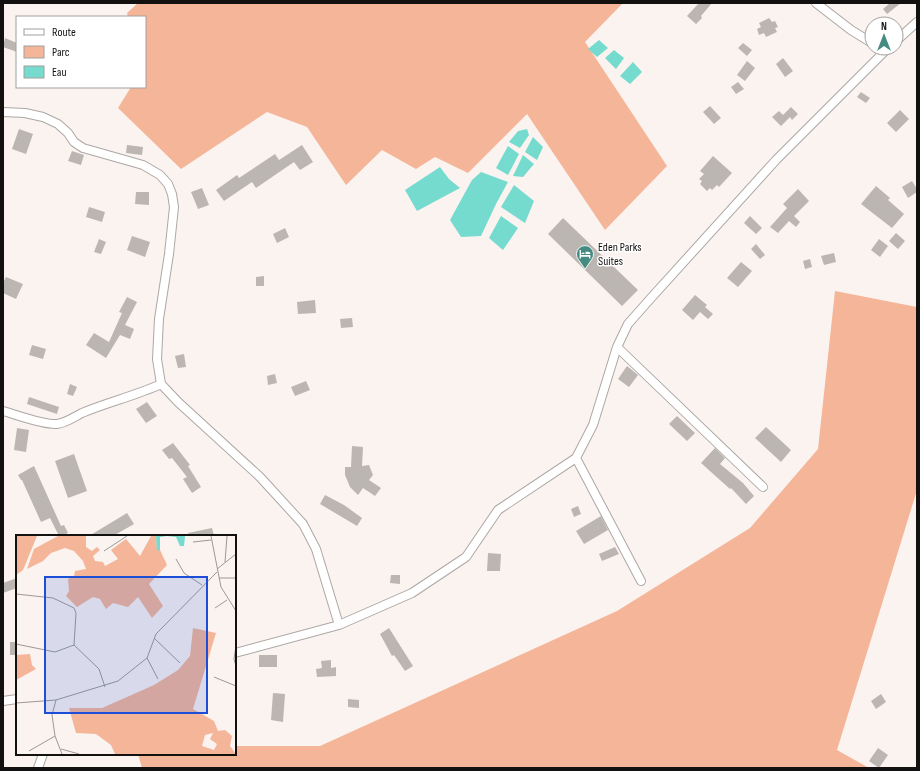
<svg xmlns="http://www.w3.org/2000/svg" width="920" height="771" font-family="'Sofia Sans Condensed',sans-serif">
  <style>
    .green { fill: #f5b598 }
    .water { fill: #74dbce }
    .building { fill: #bcb6b3 }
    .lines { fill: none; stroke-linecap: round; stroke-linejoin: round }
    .minor-casing { stroke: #ada7a4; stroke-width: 10 }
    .minor { stroke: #fff; stroke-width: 8 }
    .labels { text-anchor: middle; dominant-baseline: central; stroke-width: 3; stroke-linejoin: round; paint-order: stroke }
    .poi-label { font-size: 12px; fill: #131110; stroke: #fff; text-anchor: start }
    .inset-road { fill: none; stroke: #9e9996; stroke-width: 1 }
    .view { fill: #1d4ed8; fill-opacity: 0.15; stroke: #1d4ed8; stroke-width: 2 }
    .inset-edge { fill: none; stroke: #131110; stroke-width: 2 }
  </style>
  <rect width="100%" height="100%" fill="#faf3f0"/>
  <!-- green -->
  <path class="green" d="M138,3H623L585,42L667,166L605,230L527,114L468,173L435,157L416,169L382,150L346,185L307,127L267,112L181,169L118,108L131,87H145V17H128L127,13Z
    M835,291L917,307V490L837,750L869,768H142L138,754H235V746H320L617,611L750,528L818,449Z"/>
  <!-- water -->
  <path class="water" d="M599,40L608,48L597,57L588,49Z
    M614,50L624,58L616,69L605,58Z
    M633,62L642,72L630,84L620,76Z
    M527,129L529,135L520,148L509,142L518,131Z
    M533,137L543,147L537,160L525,152Z
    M508,146L519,154L508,175L496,168Z
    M523,155L534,164L523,177L513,176Z
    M440,167L449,179L460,188L417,211L405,190Z
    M481,172L508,182L496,204L481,236L461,237L450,220L472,180Z
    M514,185L534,201L525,223L501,207Z
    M501,216L518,228L503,250L489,238Z"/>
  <!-- building -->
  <path class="building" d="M699,3H712L701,16L702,18L696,24L687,16Z
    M890,3H901L887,14L883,9Z
    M769,18L772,22L775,21L778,27L775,28L777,32L766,37L764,33L759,35L757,29L761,27L759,23Z
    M5,38L17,43V52L3,47Z
    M743,43L752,50L747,56L738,48Z
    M783,58L793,71L785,77L776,64Z
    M747,61L755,68L745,81L737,75Z
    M738,82L744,89L736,94L731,87Z
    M861,92L870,98L866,103L857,97Z
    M710,106L721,118L714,124L703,112Z
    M791,107L798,114L792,120L790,117L781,126L772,117L779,111L783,115Z
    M900,110L909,119L896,132L887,123Z
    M19,129L33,134L26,154L12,149Z
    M127,145L143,147L142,155L126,153Z
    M302,145L313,162L300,170L294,162L256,188L252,182L224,201L216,190L237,175L239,178L275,154L279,160Z
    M72,151L84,155L81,165L68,161Z
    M713,156L732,173L719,187L717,185L712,190L710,188L707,191L700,184L702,181L699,179L704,174L700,171Z
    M912,181L917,189V192L908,198L902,187Z
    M876,186L890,198L888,200L904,214L892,228L861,204Z
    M202,188L209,205L198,209L191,192Z
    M798,189L809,201L794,216L800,222L796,227L789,221L778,233L770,227L787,208L783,204Z
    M136,192H149V205L135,204Z
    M89,207L105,212L102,222L86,217Z
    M750,216L762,228L756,234L744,223Z
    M563,218L638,290L622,306L548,234Z
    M285,228L289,237L277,243L273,234Z
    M896,233L905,241L898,249L889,241Z
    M132,236L150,242L145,257L127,250Z
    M99,239L106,242L101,254L94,252Z
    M879,239L888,246L880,257L871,250Z
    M756,244L765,255L760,259L751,249Z
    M834,253L836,262L824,265L821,256Z
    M810,259L812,267L805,269L803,261Z
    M741,262L752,271L738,287L727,278Z
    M264,276V286H256V277Z
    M6,277L23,284L16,299L3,293V283Z
    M695,295L707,305L705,307L713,314L708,319L700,312L693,320L682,310Z
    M127,297L137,302L125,325L134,329L130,339L120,335L106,358L86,345L94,333L109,342L122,313L119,312Z
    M315,300L316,313L298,314L297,302Z
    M352,318L353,327L341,328L340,319Z
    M32,345L46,349L43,359L29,355Z
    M184,354L186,367L178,368L175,356Z
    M627,366L638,375L629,387L618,379Z
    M275,374L277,383L268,385L267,376Z
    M306,381L310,390L295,396L291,387Z
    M70,384L77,387L73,396L67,394Z
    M29,397L59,407L57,414L27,404Z
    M147,402L157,416L146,423L136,409Z
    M677,416L695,433L687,441L669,424Z
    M766,427L791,450L781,462L755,438Z
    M17,428L29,430L26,452L14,450Z
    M173,443L190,465L188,466L201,487L192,493L183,479L187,477L172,458L169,459L162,450Z
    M352,446L363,447L362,466L369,465L373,475L369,480L381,488L375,496L363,488L358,495L350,487L345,475V467H351Z
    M715,448L725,458L720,464L743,483L754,496L746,504L731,488L730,489L701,463Z
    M74,454L87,491L68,498L55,461Z
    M34,466L61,526L64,525L68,533L61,536H59L50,518L41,522L22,480H21L18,475Z
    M325,495L344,505L362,518L357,526L320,504Z
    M578,506L581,514L574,517L571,509Z
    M127,513L134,524L113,536H89Z
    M601,516L608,530L584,544L576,531Z
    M212,528L214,536H189L188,533Z
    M615,547L619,554L602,561L599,554Z
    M488,553L501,554L500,571H487Z
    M391,575H400V584L390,583Z
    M17,578V588L3,593V583Z
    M389,628L413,666L405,671L394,655L392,656L380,634Z
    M10,642H17V655H10Z
    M259,655H277V667H259Z
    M331,660V668L336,667V676L317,677L316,669L322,668L321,661Z
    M273,693L285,694L283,722L271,720Z
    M881,694L886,702L876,709L871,701Z
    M348,699L359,700V708L348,707Z
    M878,748L888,755L879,768L869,761Z"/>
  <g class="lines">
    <!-- minor casing -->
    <g class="minor-casing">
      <path id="minor" d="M816,3L851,30L872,43
        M896,41L917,22
        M3,112L25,113L43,117L58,124L68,133L74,142L83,148L143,165L160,175L168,184L172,194L174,207L169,254L159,319L157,359L161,384L178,402L260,477L303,524L316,549L339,625
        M617,347L763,487
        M3,411C17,415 43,425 57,424C66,423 74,417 82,413C108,402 135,396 161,384
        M576,458L641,581
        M235,653L339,625L412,593L466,557L498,510L576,458L593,425L617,347L628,324L651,298L776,160L888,48
        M3,701L17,699
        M38,768L43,754"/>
    </g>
    <!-- minor -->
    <use href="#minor" class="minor"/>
  </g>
  <!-- icons -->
  <defs>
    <g id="hotel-pin" transform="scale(0.9)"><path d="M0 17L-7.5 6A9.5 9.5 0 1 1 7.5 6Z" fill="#458b82" stroke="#fff"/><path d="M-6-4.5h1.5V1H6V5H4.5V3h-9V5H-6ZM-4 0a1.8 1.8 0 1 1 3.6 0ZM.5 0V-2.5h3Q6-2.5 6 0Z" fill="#fff"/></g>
  </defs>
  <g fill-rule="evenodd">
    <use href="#hotel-pin" x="585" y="254"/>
  </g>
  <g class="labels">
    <!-- poi labels -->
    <g class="poi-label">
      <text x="598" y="247">Eden Parks<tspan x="598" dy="14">Suites</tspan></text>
    </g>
  </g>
  <!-- overview -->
  <g transform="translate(16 535)">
    <rect width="220" height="220" fill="#faf3f0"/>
    <path d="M0,1H21L7,35L0,40ZM42,1H70V12L76,16L81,12L84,15L77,21L79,26L87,27L89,31L102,24L95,15L110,4L124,21L135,1H140L141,15H144L151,30L133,49L147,71L136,83L122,62L112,72L97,68L90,74L84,64L77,62L61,72L50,61L53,56L52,44L58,41L59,36L70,34L67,26L58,16L49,13L35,18L27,26L11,34L18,14ZM177,93L200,98L177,174L198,186L202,196L209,195L216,201L214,211L220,219H99L95,210L80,199L60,198L53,173H86L138,150L162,135L174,121ZM197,198L194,204L201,209L198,215L186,211L189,200ZM14,119L16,130L20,134L0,145V120Z" fill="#f5b598" fill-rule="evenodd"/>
    <path d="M140,1H169L168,11H164L160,2L151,1L144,2V15L141,16Z" fill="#74dbce"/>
    <path class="inset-road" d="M195,1L205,52L220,76M177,7L195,5M88,16L111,1M160,24L168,38L186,50M209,27L211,1M201,34L220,19M203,43H220M0,59L37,63L58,73L60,78L58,110L83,134L89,152M199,73L211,65M138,103L164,128M0,109L39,117L58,110M220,111L218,124L220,131M131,123L142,144M198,142L220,151M40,165L36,180L39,201L46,219M0,168L40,165L102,146L131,123L140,99L201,37M45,214L63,219M13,216L39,201"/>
    <path class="view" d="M29,42H191V178H29Z"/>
    <rect width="220" height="220" class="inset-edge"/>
  </g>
  <!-- border -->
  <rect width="920" height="771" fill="none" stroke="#131110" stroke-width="8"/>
  <!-- legend -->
  <rect x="16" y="16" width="130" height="72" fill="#ffffff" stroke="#a1a09f"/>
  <rect x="24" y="29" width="20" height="6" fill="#ffffff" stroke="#a1a09f"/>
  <text x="52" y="36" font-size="12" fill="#131110">Route</text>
  <rect x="24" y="46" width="20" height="12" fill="#f5b598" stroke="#a1a09f"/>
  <text x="52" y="56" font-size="12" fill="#131110">Parc</text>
  <rect x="24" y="66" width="20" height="12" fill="#74dbce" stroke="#a1a09f"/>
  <text x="52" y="76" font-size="12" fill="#131110">Eau</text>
  <!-- north arrow -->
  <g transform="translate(884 36)"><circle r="19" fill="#ffffff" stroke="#a1a09f"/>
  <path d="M0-3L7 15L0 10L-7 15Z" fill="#458b82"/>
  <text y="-6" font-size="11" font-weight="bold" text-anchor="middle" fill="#131110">N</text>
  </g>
</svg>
